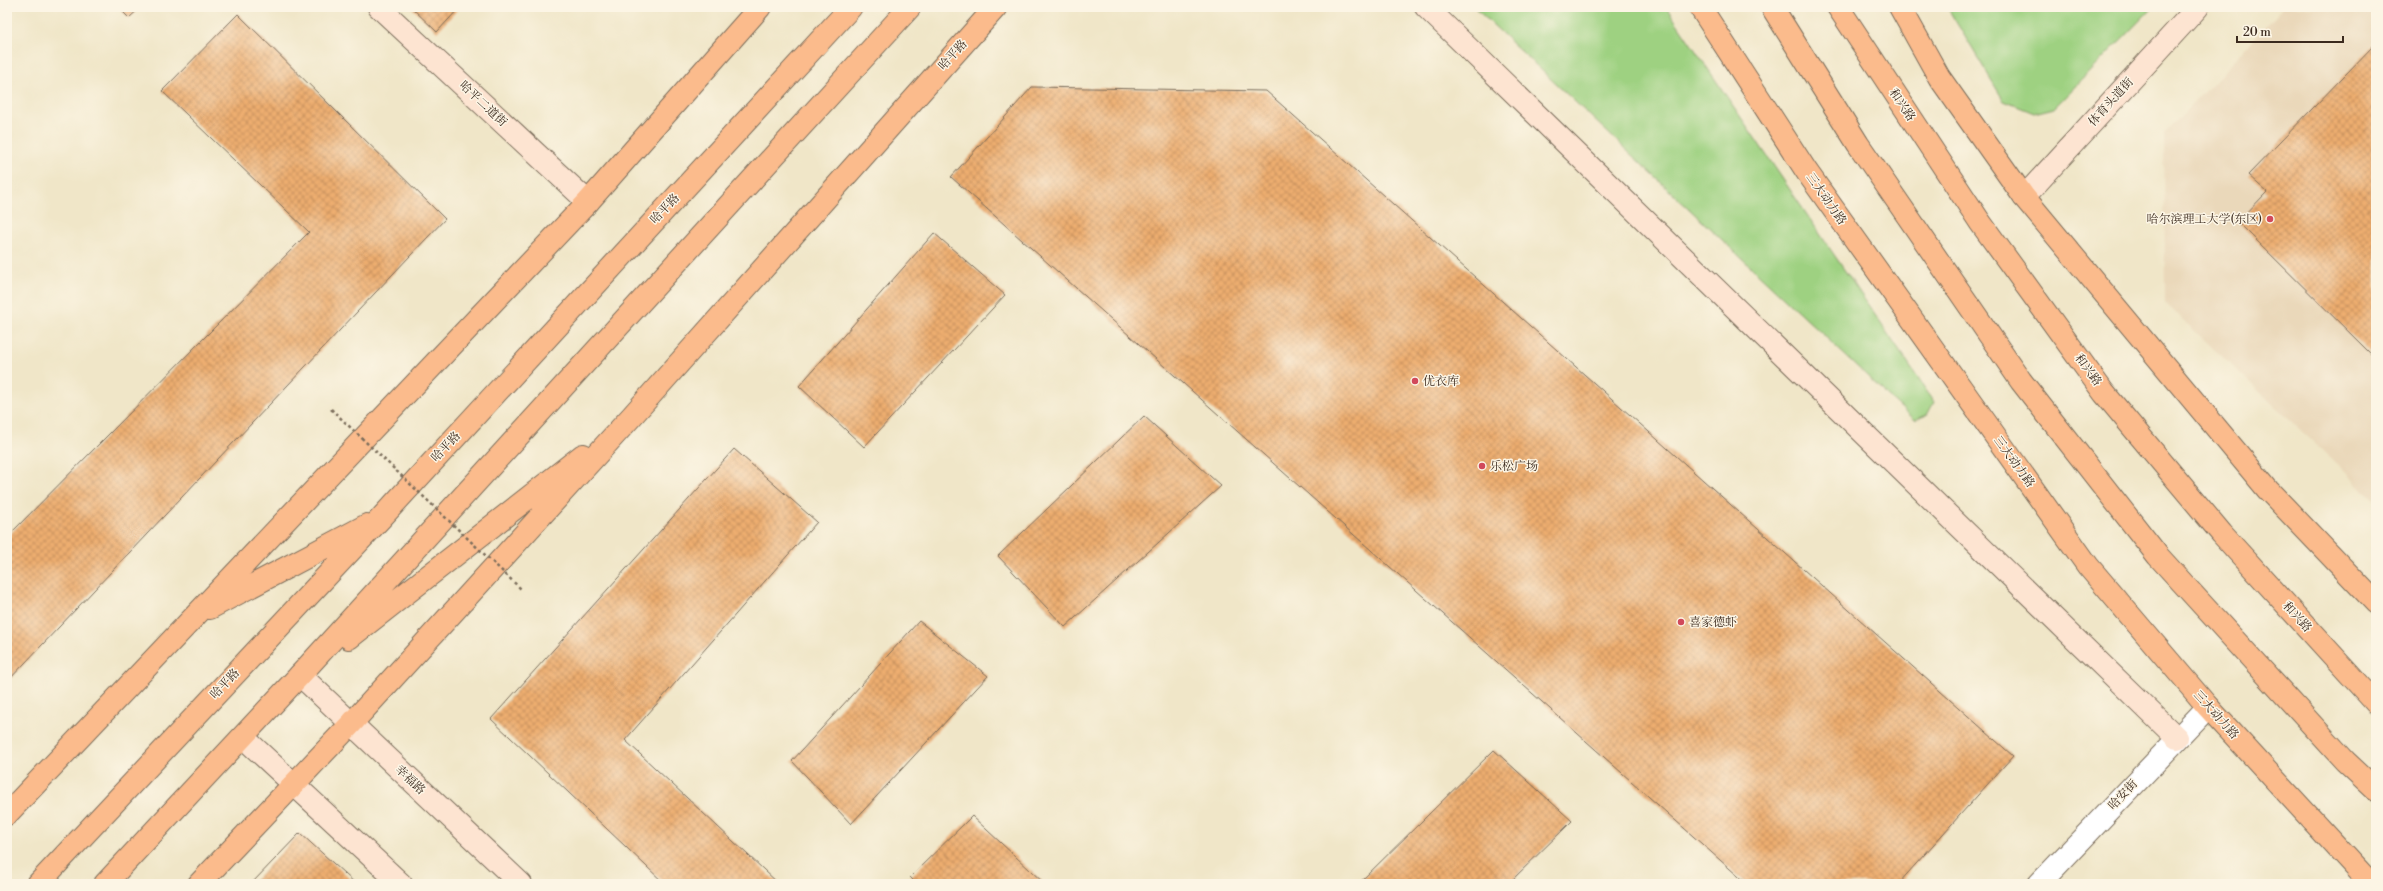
<svg xmlns="http://www.w3.org/2000/svg" width="2383" height="891" font-family="'Libre Bodoni','Noto Serif SC',serif">
  <style>
    .built { fill: #ead8ba }
    .green { fill: #9ed181; stroke: #6c7e50 }
    .building { fill: url(#building-cross-hatch) }
    .lines { fill: none; stroke-linecap: round; stroke-linejoin: round }
    .street-casing { stroke: #7a6c5a; stroke-width: 24 }
    .secondary-casing { stroke: #7a6c5a; stroke-width: 24 }
    .highway-casing { stroke: #7a6c5a; stroke-width: 24 }
    .street { stroke: #fff; stroke-width: 22 }
    .secondary { stroke: #fde4d1; stroke-width: 22 }
    .highway { stroke: #fbbb8c; stroke-width: 22 }
    .path-bridge { stroke: #7a6c5a; stroke-width: 2.5; stroke-dasharray: 3 3; stroke-linecap: butt }
    .poi-dot { fill: #d1495b; stroke: #fcf5e5; stroke-width: 1.5 }
    .labels { text-anchor: middle; dominant-baseline: central; stroke-width: 3; stroke-linejoin: round; paint-order: stroke }
    .street-label { font-size: 12px; fill: #3b2a1e; stroke: #fcf5e5 }
    .poi-label { font-size: 12px; fill: #3b2a1e; stroke: #fcf5e5; text-anchor: start }
  </style>
  <defs>
    <pattern id="building-cross-hatch" width="8" height="8" patternUnits="userSpaceOnUse"><rect width="8" height="8" fill="#edad70"/><path d="M0 0l8 8M0 8l8-8" fill="none" stroke="#c18d5b"/></pattern>
  </defs>
  <rect width="100%" height="100%" fill="#fcf5e5"/>
  <filter id="ink" filterUnits="userSpaceOnUse"><feTurbulence type="fractalNoise" baseFrequency=".025" numOctaves="2"/><feDisplacementMap in="SourceGraphic" scale="8" xChannelSelector="R" yChannelSelector="G"/><feConvolveMatrix kernelMatrix="1 2 1 2 8 2 1 2 1" color-interpolation-filters="sRGB"/></filter>
  <filter id="wash" filterUnits="userSpaceOnUse"><feTurbulence type="fractalNoise" baseFrequency=".012" numOctaves="4" result="noise"/><feDisplacementMap in="SourceGraphic" scale="16" xChannelSelector="R" yChannelSelector="G"/><feGaussianBlur stdDeviation="0.9" result="paint"/><feColorMatrix in="noise" values="0 0 0 0 0 0 0 0 0 0 0 0 0 0 0 0 0 1.4 0 .05"/><feComposite in="paint" operator="in"/></filter>
  <g filter="url(#wash)">
    <rect width="100%" height="100%" fill="#f0e6c8"/>
    <!-- built -->
    <path class="built" d="M2284,7H2376V501L2165,303L2164,134Z"/>
    <!-- green -->
    <path class="green" d="M1474,7H1666L1934,402L1927,415L1914,420Z
      M1947,7H2153L2054,108L2034,113L2004,101Z"/>
    <g id="blocks">
      <!-- building -->
      <path class="building" d="M118,7H141L129,18Z
        M411,7H460L437,32Z
        M238,14L445,219L7,682V537L309,232L162,91Z
        M2376,43V359L2238,222L2267,192L2248,175Z
        M1032,87L1266,91L2013,756L1898,884H1747L951,177Z
        M934,233L1005,295L864,447L799,386Z
        M1144,416L1221,486L1065,627L998,556Z
        M734,449L817,522L625,740L779,884H665L491,719Z
        M919,621L988,676L851,824L792,761Z
        M1494,750L1572,821L1508,884H1358Z
        M972,816L1045,884H917L910,877Z
        M300,833L356,884H251Z"/>
    </g>
  </g>
  <g filter="url(#ink)">
    <use href="#blocks" fill-opacity="0" stroke="#7a6c5a" stroke-width="1"/>
    <g class="lines">
      <!-- street casing -->
      <g class="street-casing">
        <path id="street" d="M2039,884L2208,707"/>
      </g>
      <!-- secondary casing -->
      <g class="secondary-casing">
        <path id="secondary" d="M379,7L588,202
          M1426,7L2177,738
          M2024,197L2198,7
          M300,675L521,884
          M243,737L401,884"/>
      </g>
      <!-- highway casing -->
      <g class="highway-casing">
        <path id="highway" d="M1700,7L1807,172L2088,566L2208,707L2371,884
          M1772,7L1858,144L2021,381L2158,556L2345,761L2376,790
          M1838,7L1980,222L2104,393L2222,534L2376,703
          M1900,7L1939,77L2024,197L2268,490L2376,603
          M210,608L367,525
          M349,638L583,455
          M7,814L588,202L760,7
          M38,884L382,517L851,7
          M105,884L300,675L910,7
          M199,884L351,724L632,416L996,7"/>
      </g>
      <!-- street -->
      <use href="#street" class="street"/>
      <!-- secondary -->
      <use href="#secondary" class="secondary"/>
      <!-- highway -->
      <use href="#highway" class="highway"/>
      <!-- path-bridge -->
      <path class="path-bridge" d="M331,409L521,589"/>
    </g>
  </g>
  <!-- markers -->
  <g class="poi-dot">
    <circle cx="2270" cy="219" r="4"/>
    <circle cx="1415" cy="381" r="4"/>
    <circle cx="1482" cy="466" r="4"/>
    <circle cx="1681" cy="622" r="4"/>
  </g>
  <g class="labels">
    <!-- street labels -->
    <g class="street-label">
      <text transform="translate(953 55) rotate(-48)">哈平路</text>
      <text transform="translate(2111 102) rotate(-48)">体育头道街</text>
      <text transform="translate(483 104) rotate(43)">哈平二道街</text>
      <text transform="translate(1902 105) rotate(56)">和兴路</text>
      <text transform="translate(1826 199) rotate(55)">三大动力路</text>
      <text transform="translate(665 209) rotate(-47)">哈平路</text>
      <text transform="translate(2088 370) rotate(54)">和兴路</text>
      <text transform="translate(446 447) rotate(-47)">哈平路</text>
      <text transform="translate(2014 462) rotate(54)">三大动力路</text>
      <text transform="translate(2297 617) rotate(48)">和兴路</text>
      <text transform="translate(225 684) rotate(-47)">哈平路</text>
      <text transform="translate(2216 715) rotate(48)">三大动力路</text>
      <text transform="translate(410 780) rotate(43)">幸福路</text>
      <text transform="translate(2123 795) rotate(-47)">哈安街</text>
    </g>
    <!-- poi labels -->
    <g class="poi-label">
      <text x="2262" y="219" text-anchor="end">哈尔滨理工大学(东区)</text>
      <text x="1423" y="381">优衣库</text>
      <text x="1490" y="466">乐松广场</text>
      <text x="1689" y="622">喜家德虾</text>
    </g>
  </g>
  <!-- margin -->
  <rect width="2383" height="891" fill="none" stroke="#fcf5e5" stroke-width="24"/>
  <!-- scale -->
  <path d="M2237 36v6h106v-6" fill="none" stroke="#3b2a1e" stroke-width="2"/>
  <text x="2243" y="36" font-size="12" fill="#3b2a1e" stroke="#fcf5e5" stroke-width="3" paint-order="stroke">20 m</text>
</svg>
